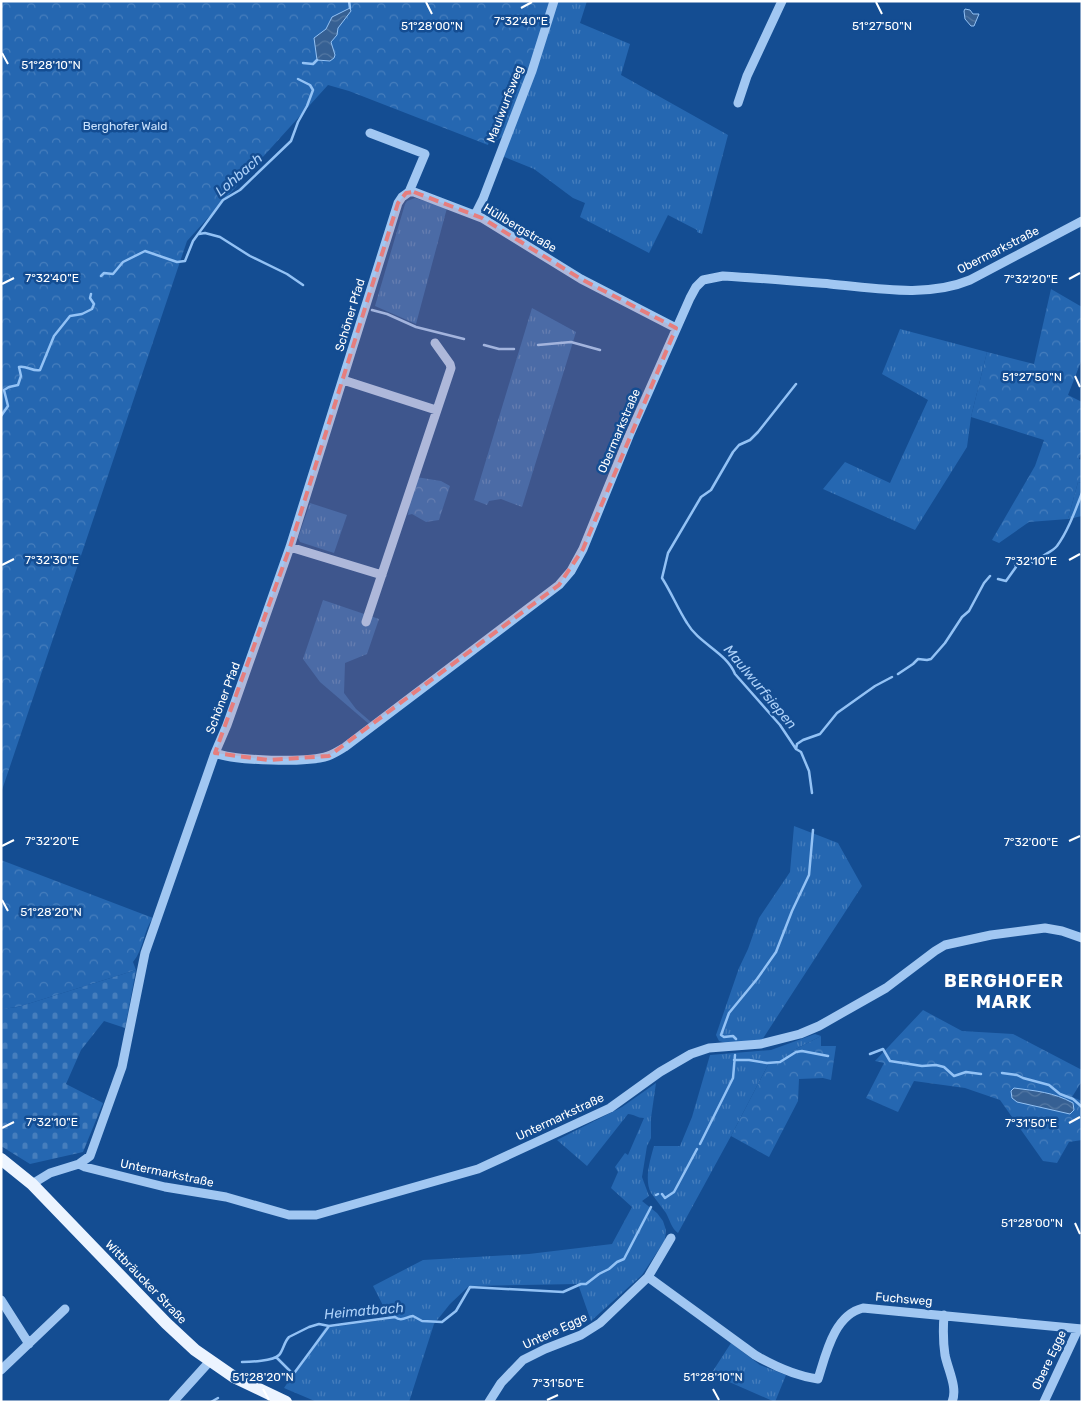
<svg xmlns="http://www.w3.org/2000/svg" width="1083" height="1403" font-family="Rubik,sans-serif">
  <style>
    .grass { fill: url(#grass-tufts) }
    .forest { fill: url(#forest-crowns) }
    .cemetery { fill: url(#cemetery-stones) }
    .water { fill: url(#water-waves); stroke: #93c2f5 }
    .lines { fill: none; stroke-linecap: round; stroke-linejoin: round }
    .stream { stroke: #93c2f5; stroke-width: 2.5 }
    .minor { stroke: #a1c7f2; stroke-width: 9 }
    .major { stroke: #ecf4ff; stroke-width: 12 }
    .marked { fill: #e67e7e; fill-opacity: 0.2; stroke: #e67e7e; stroke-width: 4; stroke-dasharray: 10 6; stroke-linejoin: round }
    .ticks { fill: none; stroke: #fff; stroke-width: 2 }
    .labels { text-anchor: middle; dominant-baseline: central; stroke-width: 5; stroke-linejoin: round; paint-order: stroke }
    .street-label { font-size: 12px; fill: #fff; stroke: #144d92 }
    .park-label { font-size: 12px; fill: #c9e1fc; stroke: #144d92 }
    .water-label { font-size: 14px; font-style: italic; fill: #add1f9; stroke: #144d92 }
    .district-label { font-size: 18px; font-weight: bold; letter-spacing: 1px; fill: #fff; stroke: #144d92 }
    .ticks-label { font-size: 12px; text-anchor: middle; fill: #fff; stroke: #144d92; stroke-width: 5; stroke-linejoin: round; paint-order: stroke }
  </style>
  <defs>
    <pattern id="grass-tufts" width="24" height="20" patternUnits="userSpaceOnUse" patternTransform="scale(1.25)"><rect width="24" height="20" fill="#2567b1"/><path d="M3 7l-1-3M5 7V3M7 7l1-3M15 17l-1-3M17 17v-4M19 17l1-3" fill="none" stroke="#467ebd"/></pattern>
    <pattern id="forest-crowns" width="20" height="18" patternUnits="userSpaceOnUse" patternTransform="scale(1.25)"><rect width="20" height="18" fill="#2567b1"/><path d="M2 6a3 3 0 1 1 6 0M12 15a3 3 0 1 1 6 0" fill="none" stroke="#467ebd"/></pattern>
    <pattern id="cemetery-stones" width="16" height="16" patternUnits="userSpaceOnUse" patternTransform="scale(1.25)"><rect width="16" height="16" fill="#2567b1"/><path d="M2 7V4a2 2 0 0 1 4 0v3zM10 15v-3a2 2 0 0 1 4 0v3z" fill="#467ebd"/></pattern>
    <pattern id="water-waves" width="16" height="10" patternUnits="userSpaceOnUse" patternTransform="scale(1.25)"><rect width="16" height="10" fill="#366093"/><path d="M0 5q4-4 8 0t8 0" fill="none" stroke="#5478a3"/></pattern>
  </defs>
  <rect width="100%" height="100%" fill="#144d92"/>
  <!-- grass -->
  <path class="grass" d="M556,1H587L580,23L630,44L621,75L728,135L702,234L697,232V230L668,215L649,253L580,217L585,203L573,198L534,169L502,156Z
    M415,198L447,208L416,324L375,306L405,204L407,201Z
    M532,308L576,332L522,507L501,499L489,501L487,505L474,500Z
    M900,329L987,352L971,417L967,447L915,530L823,489L845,462L890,483L928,400L882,374Z
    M1078,482L1082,483V516L1068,519Z
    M310,503L347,515L334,553L300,542L298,538Z
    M323,600L379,619L367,654L345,663L344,693L356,709L371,722L369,724L320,682L303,659Z
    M794,826L838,843L862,886L762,1040L726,1043L719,1041L716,1035L739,968L748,949L759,918L790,872Z
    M815,1034L821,1036L794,1050L783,1061L769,1063L731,1136L678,1233C671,1228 670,1220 666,1213C661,1206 656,1200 651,1193C644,1180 650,1160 654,1146H680L692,1117L710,1055L771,1050Z
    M656,1083L651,1118V1138L647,1146L642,1177L649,1196L642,1201L657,1213L663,1221L666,1230L665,1240L642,1275L591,1321L578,1284L469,1286L450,1304L434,1324L409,1402H317L284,1388L325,1328L390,1319L373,1286L423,1260L529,1254L612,1244L632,1207L611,1188L618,1172L615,1167L625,1153L628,1155L644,1118C637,1118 634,1114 628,1114L587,1166L557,1140L622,1107Z
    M731,1343L760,1365L786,1375L775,1402L711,1374Z"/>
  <!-- forest -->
  <path class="forest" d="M1,1H551L529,70L502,137L497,140L489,141L488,145L349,91L328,85L187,241L1,793Z
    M1051,289L1082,307V359L1068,395L1082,402V450L1079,459L1082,460V483L1078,482L1068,519L1029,522L999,543L992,540L1035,466L1044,440L971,417L987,352L1034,364Z
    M416,477L441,481L450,486L439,520L426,522L412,514L408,515L409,508L406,507Z
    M1,860L153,918C143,931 144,949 133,962L136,970L18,1007L1,1009Z
    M923,1010L962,1031L1013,1034L1082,1070V1081L1072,1097L1082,1101V1140L1069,1142L1057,1163L1043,1161L1000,1100L965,1088L914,1081L898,1112L866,1098L884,1063L875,1061Z
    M821,1036V1046H836L831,1080L823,1078L799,1079L798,1101L769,1157L731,1136L769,1063L783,1061L794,1050Z"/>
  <!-- cemetery -->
  <path class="cemetery" d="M136,970L125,1028L104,1021L81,1050L66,1084L103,1103L83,1152L30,1164L1,1146V1009L18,1007Z"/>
  <!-- water -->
  <path class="water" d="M350,8L351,11L338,28L337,35L331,42L335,55L334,58L330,61L317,60L314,38L326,29L332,17Z
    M965,9L970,10L973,14H979L974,26H971L965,19L964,11Z
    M1014,1088C1036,1091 1053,1092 1073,1103L1074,1110L1070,1114L1017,1102L1012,1098L1011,1091Z"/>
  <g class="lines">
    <!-- stream -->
    <path class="stream" d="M349,1L350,8
      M303,63L313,64L317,60
      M199,234L205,233L220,237L250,256L287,274L303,285
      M101,276L104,273L113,274L123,262L145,251L177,262L185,261L193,241L223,200L240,190L291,141L298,122L307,106L313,90L310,85L298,79
      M372,310L387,314L416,327L464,339
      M484,345L499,349H514
      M538,345L571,342L600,350
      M796,384L758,432L750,440L739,445L733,452L711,490L701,497L668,553L662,578C671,592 678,609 687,623C699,644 726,652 735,674L780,725L796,749L801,752L809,771L812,793
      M1,416L8,406L4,390L9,387L18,385L21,376L19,367C26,365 33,372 40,370L54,336L70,316L82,314L92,309L94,304L90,298L91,294
      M998,579L1006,581L1016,567L1015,563L1018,559L1035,563C1041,555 1051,553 1057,546C1068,531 1075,511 1082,493
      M898,674L913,664L918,659L927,660L931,659L945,643L962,617L969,611L984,583L990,576
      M796,749L797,744L803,740L820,734L837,713L875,686L892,677
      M736,1039L733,1036L724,1037L721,1035L729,1013L757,979L776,952L792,911L809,875L813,830
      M870,1054L883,1049L890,1061L922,1066L936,1065L944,1067L954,1076L966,1072L981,1074
      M734,1060H749L767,1063L780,1062L796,1052L802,1051L828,1056
      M1002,1073L1017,1075L1023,1078L1049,1085L1060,1094L1073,1099L1082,1107
      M700,1144L733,1078L735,1055
      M662,1194L665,1198L674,1192L697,1149
      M656,1195L658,1194
      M276,1357L292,1373L295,1372L329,1326
      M242,1362C250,1362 273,1361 279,1355C283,1351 284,1342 289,1337L309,1327L319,1324L329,1326L395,1317C401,1322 406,1317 413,1316L422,1321L442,1322L456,1311L470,1287L563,1292L581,1284H586L599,1274L609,1269L617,1262L624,1259L651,1207
      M211,1402L218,1398"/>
    <!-- minor -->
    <path class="minor" d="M738,103L747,76L782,1
      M370,133L425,154L409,192
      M409,192H414L482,218L581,279L676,328
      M475,215L483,199L532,71L554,1
      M343,380L436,410
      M290,547L382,575
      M366,622L451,368L450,364L435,343
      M215,753C235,761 308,763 328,756C334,754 340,750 345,747L559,585L571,571L583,549L629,436L690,298L696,287L703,280L723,276C759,278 794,281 830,284C875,288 927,298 970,280L1082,221
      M79,1164L85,1167L165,1187L226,1197L289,1215H316L478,1169L610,1108L660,1072L691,1054L709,1048L761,1044L800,1034L819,1026L886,988L935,951L945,945L991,935L1045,928L1062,931L1082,938
      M32,1184L50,1173L79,1164L90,1156L122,1067L145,953L215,753L227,725L290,547L398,203L402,197L409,192
      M648,1277L755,1355C774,1366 796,1376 818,1379C826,1354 834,1315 863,1308L1082,1329
      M1,1300L29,1344
      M944,1315C943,1329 943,1342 945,1355C948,1370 958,1388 952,1402
      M1,1370L65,1309
      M173,1402L210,1361
      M489,1402L501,1383L523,1360L545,1349L581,1335L600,1323L648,1277L671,1238
      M1044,1402L1078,1329"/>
    <!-- major -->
    <path class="major" d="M1,1159L32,1184L166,1323L195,1350L234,1377L286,1402"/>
  </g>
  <!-- marked area -->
  <path class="marked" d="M414,192L482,218L581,279L676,328L583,549L559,585L329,756L268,760L215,753L290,547L398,203L406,193Z"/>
  <!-- ticks -->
  <path class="ticks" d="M426,2L432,14M876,2L882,14M521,8L532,2M2,53L8,64M1069,279L1080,273M2,284L14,278M1075,376L1080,387M1069,560L1080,554M2,565L14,559M1069,841L1080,836M2,846L14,840M2,900L8,911M1069,1123L1080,1117M2,1128L14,1122M1075,1223L1080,1234M263,1389L269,1400M713,1389L719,1400M547,1400L558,1395"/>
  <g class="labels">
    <!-- street labels -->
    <g class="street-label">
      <text transform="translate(505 104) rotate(-69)">Maulwurfsweg</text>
      <text transform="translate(520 228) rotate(31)">Hüllbergstraße</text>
      <text transform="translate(998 250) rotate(-27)">Obermarkstraße</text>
      <text transform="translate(350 315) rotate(-73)">Schöner Pfad</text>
      <text transform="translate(619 431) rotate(-67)">Obermarkstraße</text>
      <text transform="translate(223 698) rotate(-69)">Schöner Pfad</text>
      <text transform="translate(560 1117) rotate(-25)">Untermarkstraße</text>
      <text transform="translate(167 1173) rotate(12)">Untermarkstraße</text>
      <text transform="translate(146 1282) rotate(46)">Wittbräucker Straße</text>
      <text transform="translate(904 1299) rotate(5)">Fuchsweg</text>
      <text transform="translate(555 1331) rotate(-25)">Untere Egge</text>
      <text transform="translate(1049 1360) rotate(-65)">Obere Egge</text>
    </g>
    <!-- park labels -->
    <g class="park-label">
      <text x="125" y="126">Berghofer Wald</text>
    </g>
    <!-- water labels -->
    <g class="water-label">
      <text transform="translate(239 175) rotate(-41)">Lohbach</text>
      <text transform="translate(760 687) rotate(50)">Maulwurfsiepen</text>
      <text transform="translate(364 1311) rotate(-5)">Heimatbach</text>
    </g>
    <!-- district labels -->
    <g class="district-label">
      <text x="1004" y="981">BERGHOFER<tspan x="1004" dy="21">MARK</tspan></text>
    </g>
  </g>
  <g class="ticks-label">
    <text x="521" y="25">7°32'40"E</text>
    <text x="432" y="30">51°28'00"N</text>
    <text x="882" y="30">51°27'50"N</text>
    <text x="51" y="69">51°28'10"N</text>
    <text x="52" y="282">7°32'40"E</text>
    <text x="1031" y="283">7°32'20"E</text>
    <text x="1032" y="381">51°27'50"N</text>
    <text x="52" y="564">7°32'30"E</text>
    <text x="1031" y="565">7°32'10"E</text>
    <text x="52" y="845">7°32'20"E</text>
    <text x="1031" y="846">7°32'00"E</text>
    <text x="51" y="916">51°28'20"N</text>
    <text x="52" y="1126">7°32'10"E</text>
    <text x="1031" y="1127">7°31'50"E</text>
    <text x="1032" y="1227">51°28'00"N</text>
    <text x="263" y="1381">51°28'20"N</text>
    <text x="713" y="1381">51°28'10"N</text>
    <text x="558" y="1387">7°31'50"E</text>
  </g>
  <!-- border -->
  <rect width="1083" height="1403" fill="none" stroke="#ffffff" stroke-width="5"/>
</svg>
